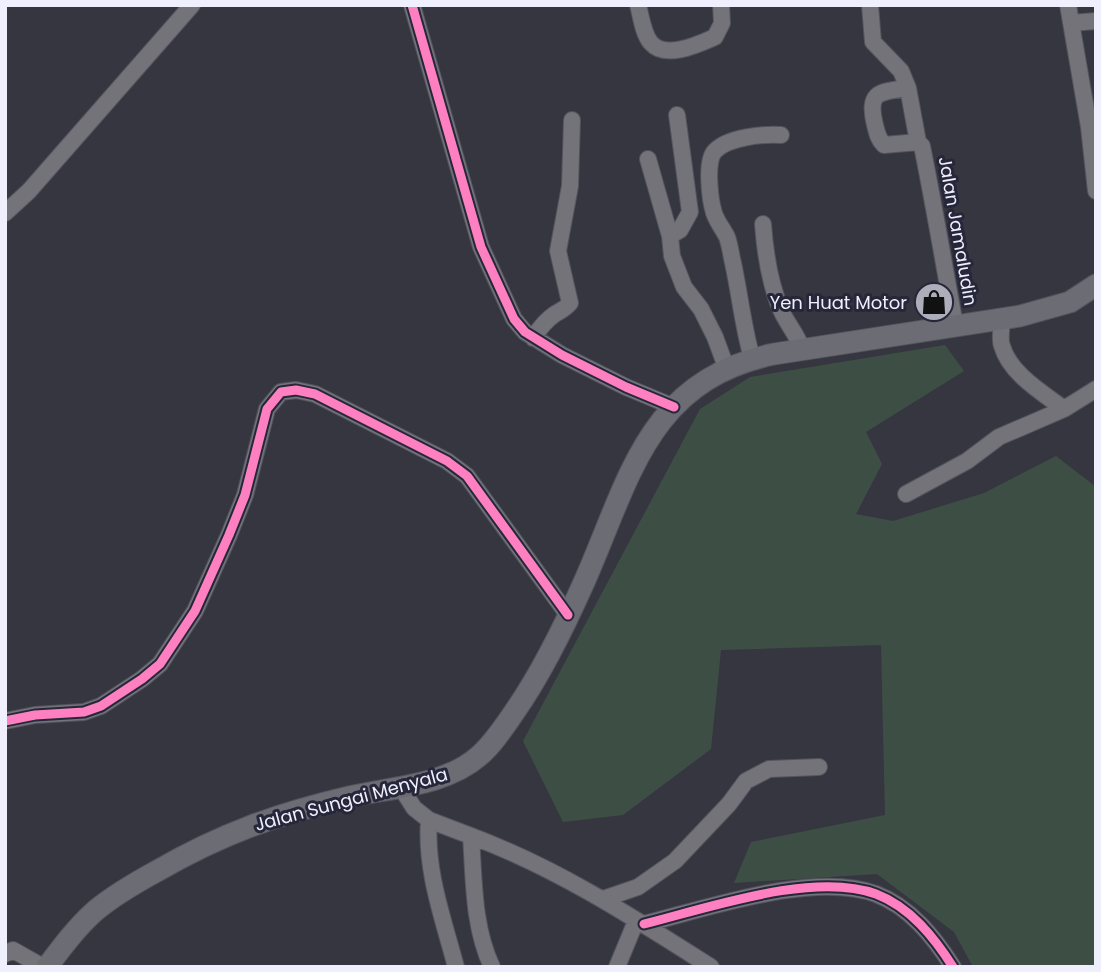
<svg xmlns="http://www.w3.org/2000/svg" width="1101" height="972" font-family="Poppins,sans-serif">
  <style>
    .green { fill: #3d4f44 }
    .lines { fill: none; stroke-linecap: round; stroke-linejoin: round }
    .minor-casing { stroke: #54545e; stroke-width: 18 }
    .major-casing { stroke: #54545e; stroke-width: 23 }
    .minor { stroke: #737379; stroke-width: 16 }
    .major { stroke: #6b6c74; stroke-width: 21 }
    .cycleway-casing { stroke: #27273b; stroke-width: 13 }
    .cycleway { stroke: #ff80c0; stroke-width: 9 }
    .labels { text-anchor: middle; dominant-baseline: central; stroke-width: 6; stroke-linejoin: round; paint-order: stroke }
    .street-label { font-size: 18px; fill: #efeffd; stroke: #27273b }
    .poi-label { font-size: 18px; fill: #efeffd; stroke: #27273b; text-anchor: end }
  </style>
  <rect width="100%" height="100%" fill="#363641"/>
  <!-- green -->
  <path class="green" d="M945,345L964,371L866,432L882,464L856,514L893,521L984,493L1056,456L1096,487V967H973L954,932L877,874L734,883L751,842L885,815L881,645L721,650L711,749L623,815L563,822L523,741L700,409L750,377Z"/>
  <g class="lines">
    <!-- minor casing -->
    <g class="minor-casing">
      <path id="minor" d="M412,5L481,247L514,319L525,332L562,355L626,387L674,407
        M638,5C641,16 643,34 651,43C666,60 699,44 715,37L722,23L721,5
        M870,5L873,42L901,71L908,88L918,142
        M1068,5L1089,127L1096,191
        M1071,23L1096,21
        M908,88C879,92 867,91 875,125C877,133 878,139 884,145L918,142L922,146C934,205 944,265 955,325
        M677,115L690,212L680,230L670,236L672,256L684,287L701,309L715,337L726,367
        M648,159L670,236
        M5,213L29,191L192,5
        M763,224C765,252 770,284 781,310C787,324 797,334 802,349
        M1002,319C1002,327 999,338 1002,346C1010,374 1043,393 1064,409
        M533,338C539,329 546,320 555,314C562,310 565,309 570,303L558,251L570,186L572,120
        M752,358C743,327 740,295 733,263C731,255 730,245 727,237C723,229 717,222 714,213C710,200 705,160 715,151C728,137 763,134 781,135
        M906,494L967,461L999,437L1064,409L1096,389
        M5,721L35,715L84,712L101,706L142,679L160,664L195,611L229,535L245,495L267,409L281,392L296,390L315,394L447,461L467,476L568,615
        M400,786L414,808L429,820L471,836C474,880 473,927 492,967
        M429,820C425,870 443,918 456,967
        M471,836C557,868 634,918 711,967
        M603,899L638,887L675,861L729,804L746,781L769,769L819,767
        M644,924C708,908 814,871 876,894C910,907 934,937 953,967
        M5,954L13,950L43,967
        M617,967L636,921"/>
    </g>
    <!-- major casing -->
    <g class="major-casing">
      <path id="major" d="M47,967C62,947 77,927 95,911C114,895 135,883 157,871C221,834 277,814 349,797C391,787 445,786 479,756C493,744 504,727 515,711C543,671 565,625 585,580C630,478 648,380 774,354L1020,316L1070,302L1096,285"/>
    </g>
    <!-- minor -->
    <use href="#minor" class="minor"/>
    <!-- major -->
    <use href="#major" class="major"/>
    <!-- cycleway casing -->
    <g class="cycleway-casing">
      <path id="cycleway" d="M412,5L481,247L514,319L525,332L562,355L626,387L674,407
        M5,721L35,715L84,712L101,706L142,679L160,664L195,611L229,535L245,495L267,409L281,392L296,390L315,394L447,461L467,476L568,615
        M644,924C708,908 814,871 876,894C910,907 934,937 953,967"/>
    </g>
    <!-- cycleway -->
    <use href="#cycleway" class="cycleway"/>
  </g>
  <!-- icons -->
  <defs>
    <g id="shop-disc" transform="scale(2.0125)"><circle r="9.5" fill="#aeaebb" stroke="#27273b"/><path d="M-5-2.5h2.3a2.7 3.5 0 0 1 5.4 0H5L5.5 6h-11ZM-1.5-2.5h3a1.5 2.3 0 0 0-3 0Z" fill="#111"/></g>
  </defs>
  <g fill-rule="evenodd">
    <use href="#shop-disc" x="934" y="302"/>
  </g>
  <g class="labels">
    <!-- street labels -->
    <g class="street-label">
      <text transform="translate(958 231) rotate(80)">Jalan Jamaludin</text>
      <text transform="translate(351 799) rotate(-15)">Jalan Sungai Menyala</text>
    </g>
    <!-- poi labels -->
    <g class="poi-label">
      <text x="907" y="302">Yen Huat Motor</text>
    </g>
  </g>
  <!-- border -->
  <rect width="1101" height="972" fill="none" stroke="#efeffd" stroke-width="14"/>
</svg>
